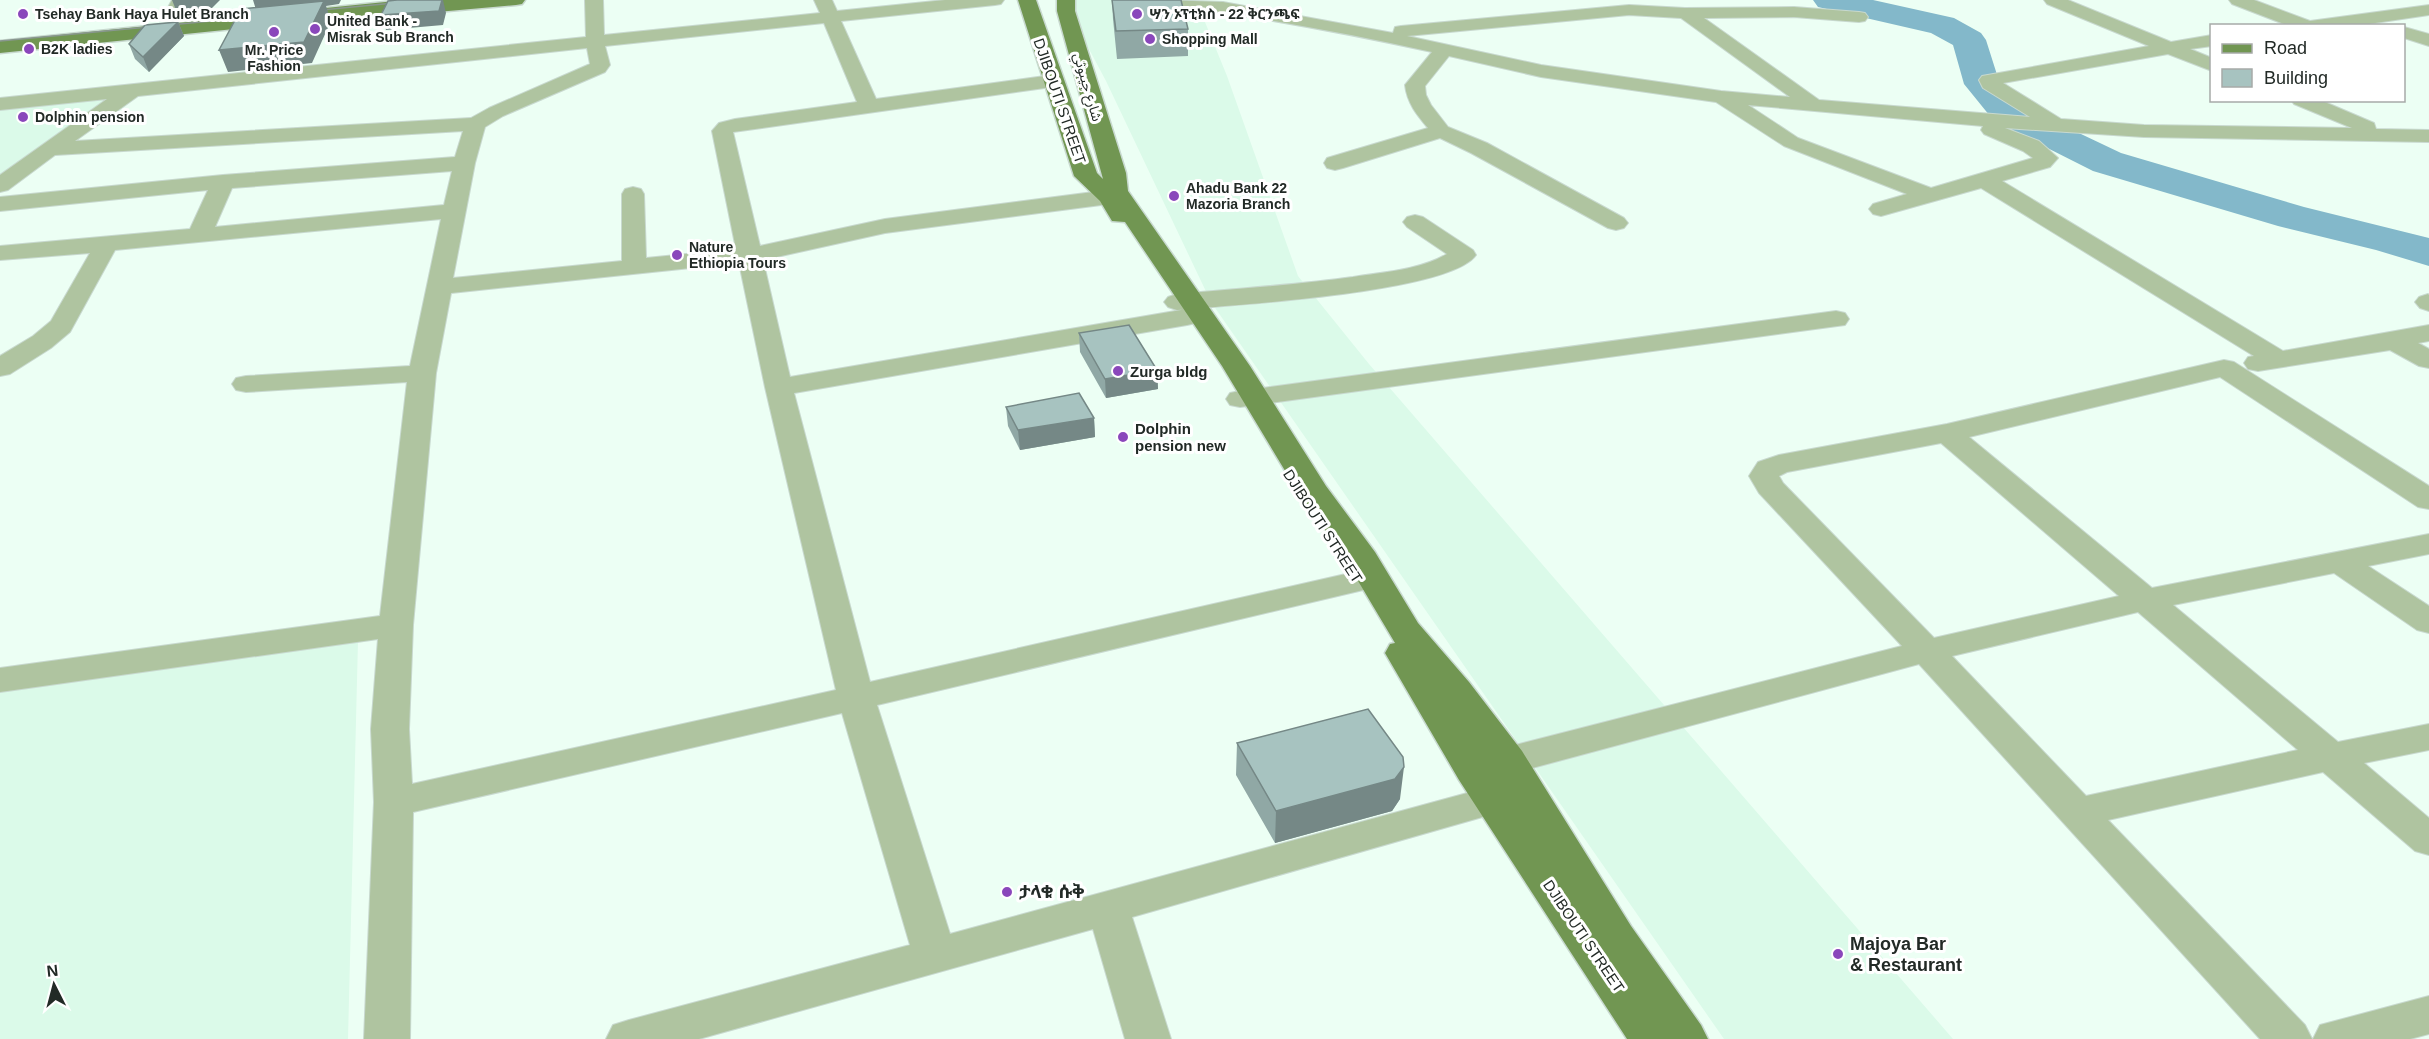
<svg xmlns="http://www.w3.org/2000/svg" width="2429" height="1039" font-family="Arial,'Noto Sans Arabic','Noto Sans Ethiopic',sans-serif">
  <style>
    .built { fill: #dbfae9 }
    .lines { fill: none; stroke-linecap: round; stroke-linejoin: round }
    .river { fill: #83b8ca; fill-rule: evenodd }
    .minor-casing { stroke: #c8d9cf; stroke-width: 2 }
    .primary-casing { stroke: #c8d9cf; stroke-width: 3 }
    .minor { fill: #afc4a0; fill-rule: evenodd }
    .primary { fill: #719652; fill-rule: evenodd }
    .tram { stroke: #89978f; stroke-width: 1.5 }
    .wall { fill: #90a8a5 }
    .shaded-wall { fill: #758886 }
    .building { fill: #a7c3c0; stroke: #758886; stroke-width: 1.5 }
    .poi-dot { fill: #8a47bb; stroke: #fff; stroke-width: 2 }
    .labels { text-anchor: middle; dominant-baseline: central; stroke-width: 6; stroke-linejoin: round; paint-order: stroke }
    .far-poi-label { font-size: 14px; font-weight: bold; fill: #222a26; stroke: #fff; text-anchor: start }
    .far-street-label { font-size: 14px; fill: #222a26; stroke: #fff }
    .street-label { font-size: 15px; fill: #222a26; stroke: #fff }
    .poi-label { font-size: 15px; font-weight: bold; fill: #222a26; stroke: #fff; text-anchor: start }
    .near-poi-label { font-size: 18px; font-weight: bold; fill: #222a26; stroke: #fff; text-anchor: start }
  </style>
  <rect width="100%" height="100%" fill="#ecfff4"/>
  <!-- built -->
  <path class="built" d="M1067,0H1196L1227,76L1298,276L1369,364L1953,1039H1724L1211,302L1106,81L1073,19Z
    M117,97L0,184V110Z
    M358,641L348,1039H0V691Z"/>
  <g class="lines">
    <!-- river -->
    <path class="river" d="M1813,0H1873L1954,18L1981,33L1986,40L1999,81L2020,105L2121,153L2304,207L2429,238V266L2376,250L2278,226L2093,171L1994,121L1964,84L1953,45L1931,33L1818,7Z"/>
    <!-- minor casing -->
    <g class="minor-casing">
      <path id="minor" d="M172,0H190L179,19H167L164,15Z
        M585,0H603L604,35L820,13L814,0H832L837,11L945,0H1004L1001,4L995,5L841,21L876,99L1052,75L1059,77L1062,81L1059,85L1052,87L733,132L760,246L885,219L1109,190L1117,192L1120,197L1117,202L1109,204L885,233L763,260L790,377L1187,309L1196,311L1200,317L1196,323L1187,325L794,393L870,682L1359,571L1371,574L1376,581L1371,588L1359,591L877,705L950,934L1493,786L1507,790L1513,800L1507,810L1132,917L1171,1039H1125L1093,929L699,1039H606L613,1025L629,1020L910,945L842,713L413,812L410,1039H364L374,802L371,729L378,639L0,692V668L380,616L407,382L246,392L236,390L232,384L236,378L246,376L410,366L441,219L115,250L70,332L51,348L10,374L0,376V356L33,336L51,321L90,253L0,260V246L190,229L208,190L0,211V197L223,175L455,157L463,131L55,155L8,190L0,192V175L107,99L0,110V98L586,37ZM824,23L857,102L735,119L719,123L712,131L736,249L646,258L644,194L641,189L633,187L625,189L622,194V261L453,278L475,163L485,127L503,116L605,72L610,65L605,46ZM587,48L590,64L489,108L471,118L75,141L138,96ZM452,171L444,205L215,227L232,188ZM739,263L765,387L836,690L412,784L409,729L413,625L436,373L451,293Z
        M1161,0L1223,2L1393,33L1395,27L1401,26L1629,5L1685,8L1794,7L1859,12L1865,13L1868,17L1865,21L1859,22L1794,17L1704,18L1819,100L2030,117L1983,88L1979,80L1982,76L2149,46L2047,4L2044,0H2068L2171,42L2212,35V46L2190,49L2212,58V71L2168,54L2003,83L2061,119L2144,125L2352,128L2294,104L2291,100H2320L2374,123L2376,129L2429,130V142L2144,137L2005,128L2039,141L2058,158L2050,167L2002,181L2283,351L2429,325V341L2418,343L2429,349V368L2419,366L2390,350L2258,371L2248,369L2244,363L2248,357L2254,356L1981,188L1881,216L1873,214L1869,209L1873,204L1907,194L1784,146L1716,102L1541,77L1449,56L1425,86L1426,95L1431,105L1448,127L1487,143L1624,218L1628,223L1624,228L1616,230L1608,228L1471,153L1440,138L1343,168L1335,170L1327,168L1324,163L1327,158L1428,128C1417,115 1407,103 1405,85L1432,52C1345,33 1258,17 1170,5L1164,4ZM1629,15L1681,18L1790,97L1721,91L1541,65L1407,36ZM1748,105L1983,126L1981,130L1984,134L2023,151L2033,158L1931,188L1798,138Z
        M2229,0H2254L2310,21L2429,5V15L2355,26H2289L2232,4Z
        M2404,27L2429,34V46L2404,38Z
        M1415,215L1423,217L1473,250L1476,255C1450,293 1229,305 1177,310L1168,307L1164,302L1168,297L1177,294C1236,289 1294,285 1353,277C1384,272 1419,270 1447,254L1407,227L1403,222L1407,217Z
        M2428,294L2429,295V311L2420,308L2415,302L2419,297Z
        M1836,311L1845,313L1849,319L1845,325L1240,407L1230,405L1226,399L1230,393L1240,391Z
        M2224,360L2234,362L2429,486V509L2418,507L2220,377L1969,437L2152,588L2429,534V554L2368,566L2429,606V633L2417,630L2334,573L2173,605L2338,742L2429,724V750L2364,763L2429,818V855L2415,851L2323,772L2108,820L2305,1025L2312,1039H2260L1919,664L1484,781L1470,777L1465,767L1470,757L1484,753L1902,646L1759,493L1749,476L1758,462L1779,455L1947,424ZM1941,443L2119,596L1934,638L1783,483L1779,476L1787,472ZM2138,612L2298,750L2086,796L1952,656Z
        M2429,996V1034L2410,1039H2313L2320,1025Z"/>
    </g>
    <!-- primary casing -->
    <g class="primary-casing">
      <path id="primary" d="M405,0H525L522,4L516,5L437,12L429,9L0,53V41Z
        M1018,0H1036L1097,173L1103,179L1057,11V0H1075V11L1126,173L1128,191L1250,366L1326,486L1375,552L1418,623L1469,682L1522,751L1631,926L1701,1025L1708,1039H1627L1459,780L1385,653L1390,644L1395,643L1342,554L1296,489L1222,366L1125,222L1112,221L1100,201L1074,176Z"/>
    </g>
    <!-- minor -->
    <use href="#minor" class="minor"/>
    <!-- primary -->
    <use href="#primary" class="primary"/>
    <!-- tram -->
    <path class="tram" d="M311,11L425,0
      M0,41L254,17"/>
  </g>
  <!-- wall -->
  <path class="wall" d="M1112,0L1188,29V56L1117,59L1113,19Z
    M178,22L184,36L149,72L135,59L129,44Z
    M1079,333L1157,370L1158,389L1106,398L1080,352Z
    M1006,407L1094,418L1095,437L1020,450L1008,426Z
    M1237,743L1400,799L1392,811L1275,843L1236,775Z"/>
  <!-- shaded-wall -->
  <path class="shaded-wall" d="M172,0H220L202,18L180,20Z
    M253,0H341L339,4L326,6L331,21L312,63L228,72L219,50L257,13Z
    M443,0L446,13L443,25L386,30L381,15Z
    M178,22L184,36L149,72L143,57Z
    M1157,370L1158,389L1106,398L1105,379Z
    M1094,418L1095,437L1020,450L1018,430Z
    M1404,767L1400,799L1392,811L1275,843L1276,811Z"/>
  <!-- building -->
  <path class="building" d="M397,0H442L439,11L381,15L388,1Z
    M1112,0H1181L1188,29L1116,31Z
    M324,1L304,42L219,50L241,9Z
    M178,22L143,57L129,44L145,25Z
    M1129,325L1157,370L1105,379L1079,333Z
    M1079,393L1094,418L1018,430L1006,407Z
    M1368,709L1403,757L1404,767L1395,779L1276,811L1237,743Z"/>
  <!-- markers -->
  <g class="poi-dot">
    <circle cx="23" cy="14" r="6"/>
    <circle cx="1137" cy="14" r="6"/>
    <circle cx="315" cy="29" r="6"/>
    <circle cx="274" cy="32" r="6"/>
    <circle cx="1150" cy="39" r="6"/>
    <circle cx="29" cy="49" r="6"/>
    <circle cx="23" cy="117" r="6"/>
    <circle cx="1174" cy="196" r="6"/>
    <circle cx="677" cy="255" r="6"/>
    <circle cx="1118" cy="371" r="6"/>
    <circle cx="1123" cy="437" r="6"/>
    <circle cx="1007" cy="892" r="6"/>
    <circle cx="1838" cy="954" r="6"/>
  </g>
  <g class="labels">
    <!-- far-poi labels -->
    <g class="far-poi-label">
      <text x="35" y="14">Tsehay Bank Haya Hulet Branch</text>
      <text x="1149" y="14">ሣን ኦፕቲክስ - 22 ቅርንጫፍ</text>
      <text x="327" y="21">United Bank -<tspan x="327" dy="16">Misrak Sub Branch</tspan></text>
      <text x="1162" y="39">Shopping Mall</text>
      <text x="41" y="49">B2K ladies</text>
      <text x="274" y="50" text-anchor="middle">Mr. Price<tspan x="274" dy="16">Fashion</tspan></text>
      <text x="35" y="117">Dolphin pension</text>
      <text x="1186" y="188">Ahadu Bank 22<tspan x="1186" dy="16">Mazoria Branch</tspan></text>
      <text x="689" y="247">Nature<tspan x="689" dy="16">Ethiopia Tours</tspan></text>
    </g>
    <!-- far-street labels -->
    <g class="far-street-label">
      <text transform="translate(1088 87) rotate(74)">شارع جيبوتي</text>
    </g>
    <!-- street labels -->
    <g class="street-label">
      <text transform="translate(1060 101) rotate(71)">DJIBOUTI STREET</text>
      <text transform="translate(1323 526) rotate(57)">DJIBOUTI STREET</text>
      <text transform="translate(1584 936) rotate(56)">DJIBOUTI STREET</text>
    </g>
    <!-- poi labels -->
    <g class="poi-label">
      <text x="1130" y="371">Zurga bldg</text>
      <text x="1135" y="428">Dolphin<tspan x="1135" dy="17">pension new</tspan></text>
    </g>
    <!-- near-poi labels -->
    <g class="near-poi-label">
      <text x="1019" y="892">ታላቁ ሱቅ</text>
      <text x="1850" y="944">Majoya Bar<tspan x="1850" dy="21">&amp; Restaurant</tspan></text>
    </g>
  </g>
  <!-- legend -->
  <rect x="2210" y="24" width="195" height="78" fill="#ffffff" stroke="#a7aaa8" stroke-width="1.5"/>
  <rect x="2222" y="44" width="30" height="9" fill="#719652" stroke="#a7aaa8" stroke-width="1.5"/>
  <text x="2264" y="54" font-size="18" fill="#222a26">Road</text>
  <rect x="2222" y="69" width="30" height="18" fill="#a7c3c0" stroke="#a7aaa8" stroke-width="1.5"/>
  <text x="2264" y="84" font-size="18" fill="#222a26">Building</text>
  <!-- north arrow -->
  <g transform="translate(54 985) rotate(354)" stroke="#ffffff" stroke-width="4.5" paint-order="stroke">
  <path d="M0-4.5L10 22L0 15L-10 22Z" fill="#222a26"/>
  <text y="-9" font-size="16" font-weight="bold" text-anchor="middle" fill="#222a26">N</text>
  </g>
</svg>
